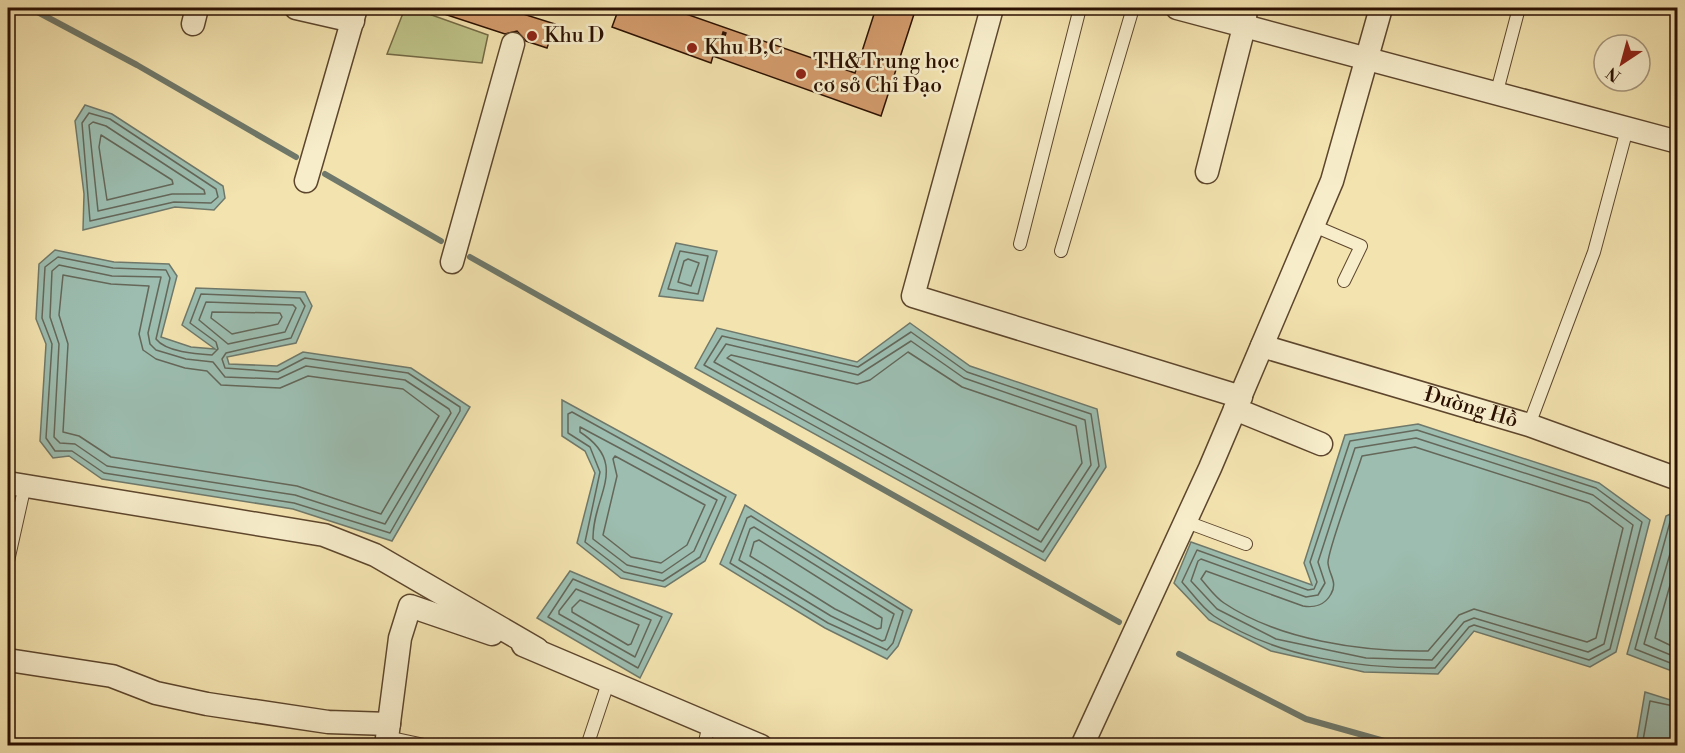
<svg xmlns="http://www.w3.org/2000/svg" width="1685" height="753" font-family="'Libre Bodoni',serif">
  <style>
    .green { fill: #bec388; stroke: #746a45; stroke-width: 1.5 }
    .water { fill: #9cbdb0; stroke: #6f786a; stroke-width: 1.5 }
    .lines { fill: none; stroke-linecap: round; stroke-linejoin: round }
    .shore { stroke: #646759; stroke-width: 1.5 }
    .stream { stroke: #6f786a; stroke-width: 6 }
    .building { fill: #d39b6c; stroke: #2b1102; stroke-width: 1.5 }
    .lane-casing { stroke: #5d462d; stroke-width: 14 }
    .street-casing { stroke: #5d462d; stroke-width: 25 }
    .path { stroke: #2b1102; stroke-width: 4; stroke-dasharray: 4.5 3; stroke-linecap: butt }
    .lane { stroke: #f7edcb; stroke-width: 12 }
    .street { stroke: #f7edcb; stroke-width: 22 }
    .poi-dot { fill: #8f2418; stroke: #f7edcb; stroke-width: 2 }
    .labels { text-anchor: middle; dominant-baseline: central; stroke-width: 5; stroke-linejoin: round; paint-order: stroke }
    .poi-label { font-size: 21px; fill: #2b1102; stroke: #f7edcb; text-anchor: start }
    .street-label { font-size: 21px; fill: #2b1102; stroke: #f7edcb }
  </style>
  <rect width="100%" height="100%" fill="#f3e3af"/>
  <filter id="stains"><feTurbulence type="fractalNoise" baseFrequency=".00333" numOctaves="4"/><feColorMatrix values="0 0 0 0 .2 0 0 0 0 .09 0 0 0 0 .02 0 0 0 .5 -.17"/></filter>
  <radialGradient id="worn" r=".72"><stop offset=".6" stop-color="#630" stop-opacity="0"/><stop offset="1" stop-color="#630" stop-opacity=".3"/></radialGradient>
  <!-- green -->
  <path class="green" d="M405,8H412L488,35L482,63L387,54Z"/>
  <!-- water -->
  <path class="water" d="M85,105L112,114L223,186L225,198L214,210L175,207L83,230L84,194L75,121Z
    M676,243L717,251L703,301L659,296Z
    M55,250L114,262L169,264L177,276L161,337L191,347L215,349L182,325L196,288L305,292L312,306L296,343L227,357L229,364L277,366L303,352L411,368L470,407L392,541L293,509L102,479L69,456L53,458L40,441L46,344L36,319L39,264Z
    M910,323L970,366L1097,409L1106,467L1045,561L695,368L717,328L857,362Z
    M562,400L736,495L705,561L665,587L621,578L577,543L595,473L585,451L562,436Z
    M1418,424L1599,483L1650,520L1616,652L1590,667L1474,631L1438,674L1364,672L1271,651L1209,620L1174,583L1191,542L1312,585L1304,563L1345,435Z
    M745,505L912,610L898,646L887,659L825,628L720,564Z
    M1677,511V673L1627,654L1666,516Z
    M570,571L672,614L640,678L537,618Z
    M1645,692L1677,702V745H1636Z"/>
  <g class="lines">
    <!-- shore -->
    <path class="shore" d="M89,113L110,119L216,189L218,197L211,203L174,202L90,221L82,123Z
      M93,122L106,126L204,190L205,194H172L98,211L89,125Z
      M101,135L172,180L173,184L107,200L99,147Z
      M680,251L708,256L698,294L668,289Z
      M58,257L113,268L166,270L170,278L156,339C166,352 196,354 212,355L218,349L216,342L190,323L201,294L300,298L305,306L291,338L226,353L222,359L225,368L278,372L305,358L408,373L460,407V411L390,533L294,503L104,473L72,451H55L46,438L52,344L42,318L45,267Z
      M688,259L699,263L691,286L678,282L684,261Z
      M59,265L112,276L161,277L148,333L150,344L156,350L186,359L213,362L225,377L278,379L306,366L405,380L449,409L451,413L385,524L295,495L107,466L75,444L60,443L54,437L59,344L50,317L52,271Z
      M63,275L111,284L149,286L139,334L143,350L156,359L185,368L207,371L221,385L280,388L308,376L403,389L439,416L381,514L297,486L111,457L79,436L63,432L68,344L59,315Z
      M206,302L293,305L296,308L285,332L228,344L199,320Z
      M212,312L280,313L282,317L278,324L232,334L211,318Z
      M911,332L967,372L1091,414L1099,466L1043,552L704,365L722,336L858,367Z
      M911,341L964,378L1085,420L1091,465L1041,542L714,362L726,344L858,375Z
      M908,352L962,387L1076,426L1082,463L1038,530L727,358L731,355L857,384L870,380Z
      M572,412L726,497L700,557L663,581L624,572L585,542L600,472L590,447L568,433V414Z
      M580,427L717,500L694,551L662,573L627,565L593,539C592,496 631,465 580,432Z
      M1417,430L1596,488L1642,522L1610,649L1589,660L1474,625L1469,627L1435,668C1362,669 1276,658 1214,616C1202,608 1192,593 1182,582L1197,550L1308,590L1314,589L1317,582L1310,562L1350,441Z
      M1416,438L1593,495L1633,525L1604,644L1588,652L1474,618L1464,622L1432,660L1366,658L1276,639L1217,609L1191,581L1198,561L1201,559L1306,597L1318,595L1325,583L1318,562L1355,448Z
      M1415,447L1589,503L1623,528L1596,638L1587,642L1474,609L1459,615L1428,651C1362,652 1279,640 1224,603C1215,597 1208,587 1201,579L1206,571L1303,606C1314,608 1325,605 1331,594C1338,582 1329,575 1328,563C1327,552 1357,472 1362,456Z
      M615,456L705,505L687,545L661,563L631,557L603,535L617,476L613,459Z
      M751,516L903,611L893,643L887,650L828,623L730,563L747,518Z
      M1678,517L1670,522L1635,649L1678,666
      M1678,526L1644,644L1678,658
      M754,527L894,614L885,640L882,641L831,616L739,560L750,529Z
      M759,540L882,618L881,628L877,629L835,609L750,556L754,542Z
      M1678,557L1655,638L1678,649
      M573,579L662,617L638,668L548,617Z
      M576,589L651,620L635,657L559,614V611Z
      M580,600L639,625L631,644L628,645L572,612V608Z
      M1642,746L1650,701L1678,707"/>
    <!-- stream -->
    <path class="stream" d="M30,8L137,65L296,157
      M325,174L441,241
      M470,257L1119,622
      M1179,654L1306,719L1402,746"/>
  </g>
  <!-- building -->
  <path class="building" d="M436,8H504L555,24L547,48L526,41L517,31L505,34L435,11Z
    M619,8H669L855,73L876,8H916L881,116L713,56L711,63L612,27Z"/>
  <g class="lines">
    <!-- lane casing -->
    <g class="lane-casing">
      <path id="lane" d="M1496,95L1519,8
        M1314,226L1361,246L1344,281
        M1020,244L1080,8
        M1061,251L1133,8
        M1529,425L1594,252L1627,129
        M1184,521L1246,544
        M8,561L25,485
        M387,737L429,746
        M587,746L609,680
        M704,746L709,724"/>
    </g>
    <!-- street casing -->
    <g class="street-casing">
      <g id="street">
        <path d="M296,8L353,21"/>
        <path d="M992,8L913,296L1241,397"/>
        <path d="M1177,8L1678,142"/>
        <path d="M193,24L197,8"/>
        <path d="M1207,172L1244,27L1246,8"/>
        <path d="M306,181L356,8"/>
        <path d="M452,262L513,44"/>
        <path id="s1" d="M1262,346L1529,425L1678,479"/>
        <path d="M1235,409L1321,444"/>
        <path d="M8,483L324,535L375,555L537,649"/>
        <path d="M523,645L761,746"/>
        <path d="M8,660L112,676L156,693L207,704L328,722L389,724"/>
        <path d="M386,746L400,638L410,606L492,634"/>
        <path d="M1082,746L1210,468L1332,181L1381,8"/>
      </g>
    </g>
    <!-- path -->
    <path class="path" d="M722,33L728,35"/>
    <!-- lane -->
    <use href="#lane" class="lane"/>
    <!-- street -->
    <use href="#street" class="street"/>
  </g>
  <!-- markers -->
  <g class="poi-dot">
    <circle cx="532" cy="36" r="6"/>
    <circle cx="692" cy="48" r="6"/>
    <circle cx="801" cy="74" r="6"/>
  </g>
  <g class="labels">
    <!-- poi labels -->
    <g class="poi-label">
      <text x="544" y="36">Khu D</text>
      <text x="704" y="48">Khu B,C</text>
      <text x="813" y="62">TH&amp;Trung học<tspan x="813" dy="24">cơ sở Chỉ Đạo</tspan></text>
    </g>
    <!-- street labels -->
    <g class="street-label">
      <text stroke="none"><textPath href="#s1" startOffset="218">Đường Hồ</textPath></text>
    </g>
  </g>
  <!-- margin -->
  <rect width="1685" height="753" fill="none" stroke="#f3e3af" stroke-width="30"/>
  <rect x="9" y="9" width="1667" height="735" fill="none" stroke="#2b1102" stroke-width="3"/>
  <rect x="15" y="15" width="1655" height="723" fill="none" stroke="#2b1102" stroke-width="1.5"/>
  <!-- north arrow -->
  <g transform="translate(1622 63) rotate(216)"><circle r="28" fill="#f7edcb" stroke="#a5957b" stroke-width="1.5"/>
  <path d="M0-4.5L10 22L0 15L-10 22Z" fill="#8f2418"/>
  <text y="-9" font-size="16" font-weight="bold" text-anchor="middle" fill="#2b1102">N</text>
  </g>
  <rect width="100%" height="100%" filter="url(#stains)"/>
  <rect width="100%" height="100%" fill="url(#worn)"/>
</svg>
